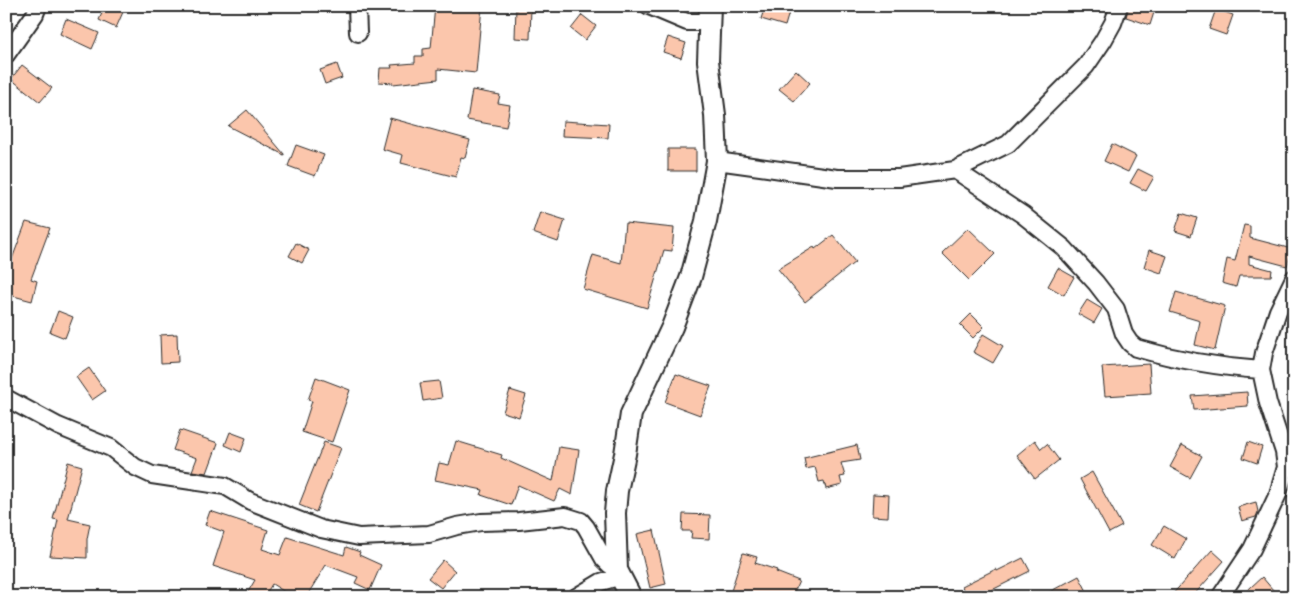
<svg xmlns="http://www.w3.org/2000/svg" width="1300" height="603" font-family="'Patrick Hand',sans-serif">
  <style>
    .building { fill: #fbc6ac; stroke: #2b2b2b }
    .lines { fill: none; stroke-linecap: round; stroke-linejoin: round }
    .minor-casing { stroke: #2b2b2b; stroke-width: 20 }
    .tertiary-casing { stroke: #2b2b2b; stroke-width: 24 }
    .minor { stroke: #fff; stroke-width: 16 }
    .tertiary { stroke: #fff; stroke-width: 20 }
  </style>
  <rect width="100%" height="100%" fill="#fff"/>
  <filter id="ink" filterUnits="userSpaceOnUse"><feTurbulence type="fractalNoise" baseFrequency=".02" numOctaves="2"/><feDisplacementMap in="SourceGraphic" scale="10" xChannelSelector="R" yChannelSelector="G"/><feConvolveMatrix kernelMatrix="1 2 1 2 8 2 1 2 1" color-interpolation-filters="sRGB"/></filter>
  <g filter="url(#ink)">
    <!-- building -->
    <path class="building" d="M105,6H109L123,12L116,28L99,20Z
      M435,6H482L476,73L438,69V79L393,84V83L379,82L380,68H392L391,65L415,63V56H423V49L431,48Z
      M516,6H531L530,39L515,38Z
      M765,6H791L785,26L761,19Z
      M1129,6H1156L1150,25L1126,17Z
      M1216,9L1233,15L1226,35L1209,29Z
      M582,15L596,26L585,40L571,29Z
      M66,19L99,33L92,49L60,34Z
      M668,37L686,43L681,58L663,52Z
      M337,64L342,78L325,84L320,70Z
      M22,65L52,88L40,102L11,79Z
      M796,70L810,83L794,101L779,89Z
      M472,90L500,95L498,103L510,105L506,127L467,120Z
      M247,110L284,154V155L228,126Z
      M390,118L470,140L465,158L461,157L456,177L401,163L403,155L382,149Z
      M563,121L609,124L608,138L562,136Z
      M1112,144L1136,156L1128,172L1104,161Z
      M296,145L324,155L315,176L288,166Z
      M668,149H696V171H668Z
      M1138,169L1154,177L1146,191L1130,183Z
      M540,212L565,220L558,242L533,233Z
      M1181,213L1197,218L1191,236L1175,231Z
      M26,222L50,228L31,279L37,281L32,301L6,294V279L9,267Z
      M625,223L674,228L672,251L664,250L647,308L583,289L593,255L621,263Z
      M1244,225L1250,226V238L1292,249L1287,266L1249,256V264L1272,270L1271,276H1239L1236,287L1222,283L1227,259L1235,261Z
      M968,228L995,254L969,280L942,253Z
      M833,235L855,262L805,302L778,269L814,247L815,249Z
      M296,243L309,250L302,263L289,256Z
      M1149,250L1167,256L1161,273L1144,267Z
      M1058,268L1074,277L1064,295L1048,286Z
      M1176,292L1225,306L1215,350L1195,345L1200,321L1170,312Z
      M1087,300L1102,309L1094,323L1078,314Z
      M58,311L73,317L65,338L50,332Z
      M971,314L984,327L973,338L960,325Z
      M177,334L178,362L161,363L160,335Z
      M983,334L1003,346L993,363L973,352Z
      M1149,364L1151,393L1105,396L1102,367Z
      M89,368L105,391L92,400L76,377Z
      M676,374L711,386L700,415L665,402Z
      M316,377L350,390L332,442L302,432L312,401L308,400Z
      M439,381L442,398L423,401L420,383Z
      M510,390L526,395L519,417L503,412Z
      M1247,392L1248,406L1194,410L1192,396Z
      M180,430L218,443L207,473L192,471L197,458L173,450Z
      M230,432L246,438L241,452L225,445Z
      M1035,440L1041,449L1047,444L1059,460L1035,479L1017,455Z
      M456,441L502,455L501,458L553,481L559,447L579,450L572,495L560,489L554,501L518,485L511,505L481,495L483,490L435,480L439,463L449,465Z
      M324,442L341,448L316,512L299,505Z
      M1248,442L1262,447L1257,463L1243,458Z
      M857,445L860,460L841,463L845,476L840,477L842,485L826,489L824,481L819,482L815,467L806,469L804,458Z
      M1182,445L1202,456L1190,478L1170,467Z
      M68,462L82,466L68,519L90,524L87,539V558L50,556L58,520L53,519Z
      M1092,472L1122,526L1109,533L1080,479Z
      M873,494L889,495L888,517L872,516Z
      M1256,502L1258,512L1256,517L1242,521L1238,507Z
      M210,511L268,530L262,549L280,555L287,537L344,555L346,547L360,552L359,555L381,565L370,590L355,583L358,577L326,565L306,597H293L272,584L264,597H245L255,580L213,566L224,532L205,525Z
      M683,514L710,515L709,539L691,538L692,531H682Z
      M1164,526L1186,539L1175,559L1152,545Z
      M654,530L666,584L650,588L637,534Z
      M1212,550L1224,561L1192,597H1170Z
      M743,553L757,557L755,563L777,570L776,572L799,581L792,597H748L731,591Z
      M1023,558L1030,571L978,597H966L962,586L996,569L997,571Z
      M443,560L455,571L441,588L428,578Z
      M1079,576L1090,597H1040Z
      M1262,577L1279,597H1240Z"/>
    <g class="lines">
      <!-- minor casing -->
      <g class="minor-casing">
        <path id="minor" d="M357,6L358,33
          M649,6L687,22H709
          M6,55L35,14L38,6
          M717,161L837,178H899L955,170L1008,144L1086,66L1103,41L1113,23L1119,6
          M955,170L1023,215L1064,248L1096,283L1116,309L1124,334L1130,343L1136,348C1177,360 1218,367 1261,370
          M6,398L58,426L111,448L135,467L152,475L225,486L250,501L321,529L359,537L429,534L457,526L481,522L519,521L565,516L581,521L586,527L604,559L610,565L617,570
          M576,597L601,582L621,576
          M1220,597L1252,549L1278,494L1286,467L1284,452L1268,403L1261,370L1264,353L1278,311L1294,278"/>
      </g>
      <!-- tertiary casing -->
      <g class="tertiary-casing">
        <path id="tertiary" d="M631,597L617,570L615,513L617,491L625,454L631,414L672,327L691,277L706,221L717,161L715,115L708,61L710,6"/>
      </g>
      <!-- minor -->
      <use href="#minor" class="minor"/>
      <!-- tertiary -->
      <use href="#tertiary" class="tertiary"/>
    </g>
  </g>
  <!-- margin -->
  <rect width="1300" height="603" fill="none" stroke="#fff" stroke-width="25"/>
  <rect x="12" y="12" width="1275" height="578" fill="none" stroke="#2b2b2b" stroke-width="2" filter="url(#ink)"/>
</svg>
